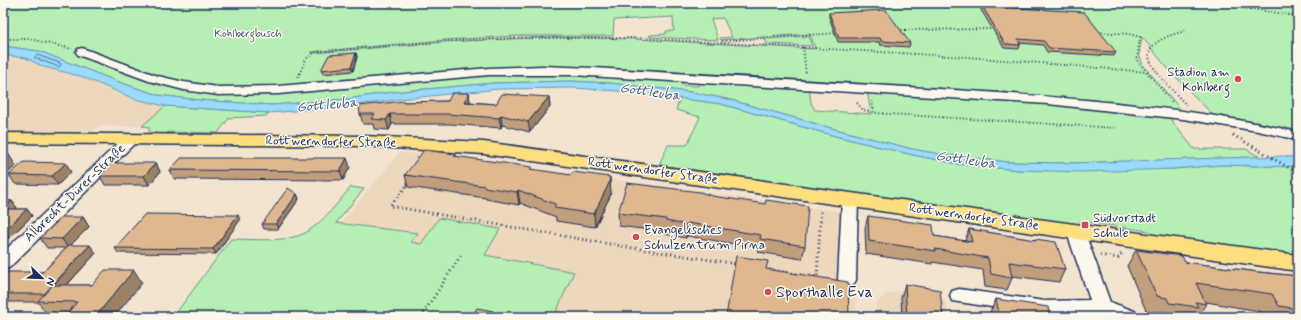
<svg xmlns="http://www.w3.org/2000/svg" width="1301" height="320" font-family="Mynerve,sans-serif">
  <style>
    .built { fill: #edd7bd }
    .green { fill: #b6efb3; stroke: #688f88; fill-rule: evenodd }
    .water { fill: #9adafb; stroke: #6796bc }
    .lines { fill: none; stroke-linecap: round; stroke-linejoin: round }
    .shore { stroke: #4e739d; stroke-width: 1 }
    .minor-casing { stroke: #1b2f5e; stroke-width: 3 }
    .major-casing { stroke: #1b2f5e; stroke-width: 3 }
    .path-far1 { stroke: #1b2f5e; stroke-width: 2; stroke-dasharray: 1 2.5; stroke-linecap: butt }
    .path { stroke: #1b2f5e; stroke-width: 3; stroke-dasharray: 1 3.5; stroke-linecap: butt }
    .minor { fill: #fbf7ec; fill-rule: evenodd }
    .major { fill: #fedf80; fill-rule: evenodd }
    .wall { fill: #c19e7c; stroke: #1b2f5e }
    .shaded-wall { fill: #9d8165; stroke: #1b2f5e }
    .building { fill: #e0b890; stroke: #1b2f5e }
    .poi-dot { fill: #d1495b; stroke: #fbf7ec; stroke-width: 1.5 }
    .labels { text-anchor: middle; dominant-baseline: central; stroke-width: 3; stroke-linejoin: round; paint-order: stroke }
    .far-park-label { font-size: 11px; fill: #3a556f; stroke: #fbf7ec }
    .poi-label { font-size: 13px; fill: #1b2f5e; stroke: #fbf7ec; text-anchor: start }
    .street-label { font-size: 13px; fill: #1b2f5e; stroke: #fbf7ec }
    .water-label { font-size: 14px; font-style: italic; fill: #3b5a85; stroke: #fbf7ec }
    .near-poi-label { font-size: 16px; fill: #1b2f5e; stroke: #fbf7ec; text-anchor: start }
  </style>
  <rect width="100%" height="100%" fill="#f3e4d0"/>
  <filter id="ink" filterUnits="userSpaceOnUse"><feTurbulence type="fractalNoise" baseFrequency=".025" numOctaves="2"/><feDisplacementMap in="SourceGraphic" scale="8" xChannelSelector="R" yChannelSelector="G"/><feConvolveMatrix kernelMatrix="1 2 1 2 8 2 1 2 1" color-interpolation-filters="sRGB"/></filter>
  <g filter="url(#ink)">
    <!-- built -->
    <path class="built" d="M3,55L26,58L44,67L80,76L135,99L165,106L142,126H99L89,134L3,133Z
      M400,152L578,174L856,214V317H554L574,272L411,242L418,233L341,223Z
      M897,292L946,300L948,317H875L876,304L886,294Z"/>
    <!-- green -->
    <path class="green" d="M3,3H1298V147L1279,129L1266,124L1214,116L1169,70L1142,37L1139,54L1143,65L1183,112L1043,97L811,83L809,82L803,83L654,73L531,69L463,71L297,85L288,88C260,88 231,89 203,87C160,83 120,65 80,50L77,52C117,68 156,85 200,90C264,98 332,86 396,81C441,77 486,73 531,71C580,70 633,73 682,78V85L698,86L701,80L809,86L811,103L815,110L871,114L867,90L1048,102L1168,116L1194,149H1246L1260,157L1070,163L1008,162L945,155L912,149L835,129L727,99L691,92L609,83L571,81L494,83L392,92L347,99L272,105L199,100L158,95L119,82L39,51L3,46ZM673,17L674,31H666V34L650,35L649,37L718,40L711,19L723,18L732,37L720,38L721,40L810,34L815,49L635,39L553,37L444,42L314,53L311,52L445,40L515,36H613L614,20Z
      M809,36L812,46L767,44L765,39Z
      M680,98L721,104L835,136L913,155L958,164L1019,170L1173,169L1221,165L1298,167V256L1152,235L1149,231L1080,221L1081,225L659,165L668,145H687L700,117L676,110Z
      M165,106L269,113L266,116L229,118L218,133L168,132L165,135L149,132V127L142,126Z
      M351,187L364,189L336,223L418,233L411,242L421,244L439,218L500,229L485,255L574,272L556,312L579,317H173L231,239C252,239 286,243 305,233C324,222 338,202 351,187Z"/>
    <!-- water -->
    <path class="water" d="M3,46L39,51L119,82L158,95L199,100L272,105L347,99L392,92L494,83L571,81L609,83L691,92L727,99L835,129L912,149L946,155L1008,162L1070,163L1283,156L1298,158V167L1221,165L1173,169L1081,172L1019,170L958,164L913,155L835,136L721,104L632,92L573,88L499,89L400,99L351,106L269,113L165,106L135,99L80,76L44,67L26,58L3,55Z"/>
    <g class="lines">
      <!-- shore -->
      <path class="shore" d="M37,55L60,63L61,65L59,67L35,58Z"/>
      <!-- minor casing -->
      <g class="minor-casing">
        <path id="minor" d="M82,48L158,76L184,82L218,87L278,86L489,68L542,66L594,68C704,75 814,82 924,88C1049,96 1175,104 1298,132V140L1258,131L1183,119L1048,104L572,75H489L278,94L218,95L184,90L149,81L78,55L76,52L78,49Z
          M131,135L136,136L138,139L136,142L9,268L3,269V252L126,136Z
          M850,194L856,195L858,199L856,280L853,285L847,287L841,285L838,280L842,199L844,195Z
          M1076,227L1082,229L1085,233L1110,302L1137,312L1140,317H1108L1101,314L1045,315L952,301L950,296L952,291L959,289L1045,301L1090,300L1067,233L1070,229Z"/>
      </g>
      <!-- major casing -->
      <g class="major-casing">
        <path id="major" d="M3,133L364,136L484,142L1298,255V271L484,154L364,146L3,143Z"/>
      </g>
      <!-- path-far1 -->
      <path class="path-far1" d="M1212,3L1298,16
        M898,30L995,29
        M1185,31C1175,34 1165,36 1156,43C1152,46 1149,50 1149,56C1151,71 1176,93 1186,105
        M1098,32L1129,34L1140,37L1137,60L1173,103
        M3,39H30L72,49
        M722,41L837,33
        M803,47L806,74
        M298,77L306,59L315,52L445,41L515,38H637L968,57L1147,72
        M872,101L874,113L1117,128
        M857,103L863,110L874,113
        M1233,135L1235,136"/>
      <!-- path -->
      <path class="path" d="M1233,135L1298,173
        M409,183L390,206L627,247L737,264
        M1100,255L1118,258L1122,253
        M765,269L817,277L821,210
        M421,317L461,255"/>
      <!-- minor -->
      <use href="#minor" class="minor"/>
      <!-- major -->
      <use href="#major" class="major"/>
    </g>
    <!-- wall -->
    <path class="wall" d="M982,6L1116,52L1114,56L1047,52L1043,45L1020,43V45L1019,49L1004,48L981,10Z
      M829,13L910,43L909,47L880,45L879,42H838L829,17Z
      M356,53L357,57L353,71L323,74L321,70Z
      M469,93L470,102L496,104L549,97L550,107L530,132L502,125L501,128L450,124H392L389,130L374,129L373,124H363L360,114L405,102L448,101Z
      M456,154V157L532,170L611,194L595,227L556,221V217L520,203L519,205L486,199V198L408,187L405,175Z
      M156,163L160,172L149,185H105L100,176Z
      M350,167L343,180L174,179L170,170Z
      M71,172L58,185L15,184L9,175Z
      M700,192L805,246L802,259L758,252L759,248L687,236L686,238L665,234V232L619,226L618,213Z
      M297,194L299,199L278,229H264L262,224Z
      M3,201H12L17,208L16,209H27L32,216L9,238H3Z
      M868,216L934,236L965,241L969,229L1034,240L1035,239L1065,269L1059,282L1012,276V278L1007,290L985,287L983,270L932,262V264L866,254L865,228Z
      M83,217L89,227L71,245L96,253L67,285H92L142,283L66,314H47L38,302H3V273L43,272L66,248H47L40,238Z
      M240,220L216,254L118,253L115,248Z
      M1136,250L1185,262L1258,272L1298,276V317H1263L1259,311L1206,302V304L1197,317H1158L1156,314L1147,313L1127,266Z
      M905,284L943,317H902L901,298Z
      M996,299L1050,317H991L990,312Z"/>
    <!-- shaded-wall -->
    <path class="shaded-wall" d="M356,53L357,57L353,71L351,67Z
      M469,93L470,103L464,102Z
      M549,97L550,107L530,132L528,122Z
      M390,114L392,124L389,130L386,120Z
      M501,115L502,125L501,128L499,118Z
      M4,147L16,166L3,177V148Z
      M347,158L350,167L343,180L340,171Z
      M66,163L71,172L58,185L52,176Z
      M156,163L160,172L149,185L144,176Z
      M610,177L611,194L595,227L594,214Z
      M518,190L520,203L519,205L517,192Z
      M297,194L299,199L278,229L276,224Z
      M12,201L17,208L8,216L3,209Z
      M27,209L32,216L9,238L4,231Z
      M238,215L240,220L216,254L213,249Z
      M83,217L89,227L68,248L62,239Z
      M688,223L687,236L686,238L687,225Z
      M90,245L96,253L52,301L45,294Z
      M134,270L142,283L114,317H95Z
      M493,311L494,317H490Z"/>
    <!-- building -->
    <path class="building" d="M982,6L1084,12L1116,52L1049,48L1044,41L1018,39L1020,45L1005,44Z
      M886,10L910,43L881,41L880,38H839L829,13Z
      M356,53L351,67L321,70L329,55Z
      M452,93H469L464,102L496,104L502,94L549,97L528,122L501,115L499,118L448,114H390L386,120L371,119L375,114H360L359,106L404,101V102L448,101Z
      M424,150L456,154L454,156L532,167L530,169L571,175L573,172L610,177L609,181H610L594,214L555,208V204L518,190L517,192L484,187L485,186L405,175Z
      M181,158H347L340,171L170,170Z
      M24,162L66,163L52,176L9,175Z
      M112,163H156L144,176H100Z
      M627,183L700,192L712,196L765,204L766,200L808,206L805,246L760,239L761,235L688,223L687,225L666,221V219L618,213Z
      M288,188L297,194L276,224H262Z
      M3,201H12L3,209Z
      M3,209H27L4,231H3Z
      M145,214L238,215L213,249L115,248Z
      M868,216L933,225L934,236L972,242L969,229L1035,240V239L1056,242L1065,269L1009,262L1012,278L991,274L988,258L935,249L936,251L869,241Z
      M62,217H83L62,239L40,238Z
      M69,245H90L44,294H3V273L5,272H43Z
      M1136,250L1182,256L1185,262L1258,272L1298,276V309L1279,306L1272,294L1196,283L1206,304L1195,302L1198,307L1169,303L1167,298L1157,296Z
      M736,256L768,261L766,269L848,282L849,317H726Z
      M105,270H134L95,317H64L77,302L38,301L53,285H92Z
      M905,284L940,290L943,317H907Z
      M996,299L1048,307L1050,317H1000Z
      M477,308L493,311L490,317H472Z"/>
  </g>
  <!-- markers -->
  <g class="poi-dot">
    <circle cx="1238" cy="79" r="4"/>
    <rect x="1081" y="221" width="8" height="8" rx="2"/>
    <circle cx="636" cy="237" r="4"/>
    <circle cx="768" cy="292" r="4"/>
  </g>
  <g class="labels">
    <!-- far-park labels -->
    <g class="far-park-label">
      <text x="248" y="34">Kohlbergbusch</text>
    </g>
    <!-- poi labels -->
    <g class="poi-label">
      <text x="1230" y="72" text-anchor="end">Stadion am<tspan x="1230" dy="15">Kohlberg</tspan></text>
      <text x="1093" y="218">Südvorstadt<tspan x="1093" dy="15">Schule</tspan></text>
      <text x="644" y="230">Evangelisches<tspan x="644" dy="15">Schulzentrum Pirna</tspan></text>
    </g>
    <!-- street labels -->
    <g class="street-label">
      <text transform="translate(331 142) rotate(1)">Rottwerndorfer Straße</text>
      <text transform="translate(653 171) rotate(8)">Rottwerndorfer Straße</text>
      <text transform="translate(75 193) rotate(-44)">Albrecht-Dürer-Straße</text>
      <text transform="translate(974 217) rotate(8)">Rottwerndorfer Straße</text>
    </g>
    <!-- water labels -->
    <g class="water-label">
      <text transform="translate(650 92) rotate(8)">Gottleuba</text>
      <text transform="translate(327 105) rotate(-5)">Gottleuba</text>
      <text transform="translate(966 160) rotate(8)">Gottleuba</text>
    </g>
    <!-- near-poi labels -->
    <g class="near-poi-label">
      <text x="776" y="292">Sporthalle Eva</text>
    </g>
  </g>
  <!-- margin -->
  <rect width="1301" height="320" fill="none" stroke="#fbf7ec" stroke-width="16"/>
  <rect x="8" y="8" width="1285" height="304" fill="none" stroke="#1b2f5e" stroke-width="1.5" filter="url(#ink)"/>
  <!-- north arrow -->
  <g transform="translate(42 278) rotate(113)" stroke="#fbf7ec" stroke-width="3" paint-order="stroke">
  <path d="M0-3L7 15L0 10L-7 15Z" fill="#1b2f5e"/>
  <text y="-6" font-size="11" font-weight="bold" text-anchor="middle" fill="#1b2f5e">N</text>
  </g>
</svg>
